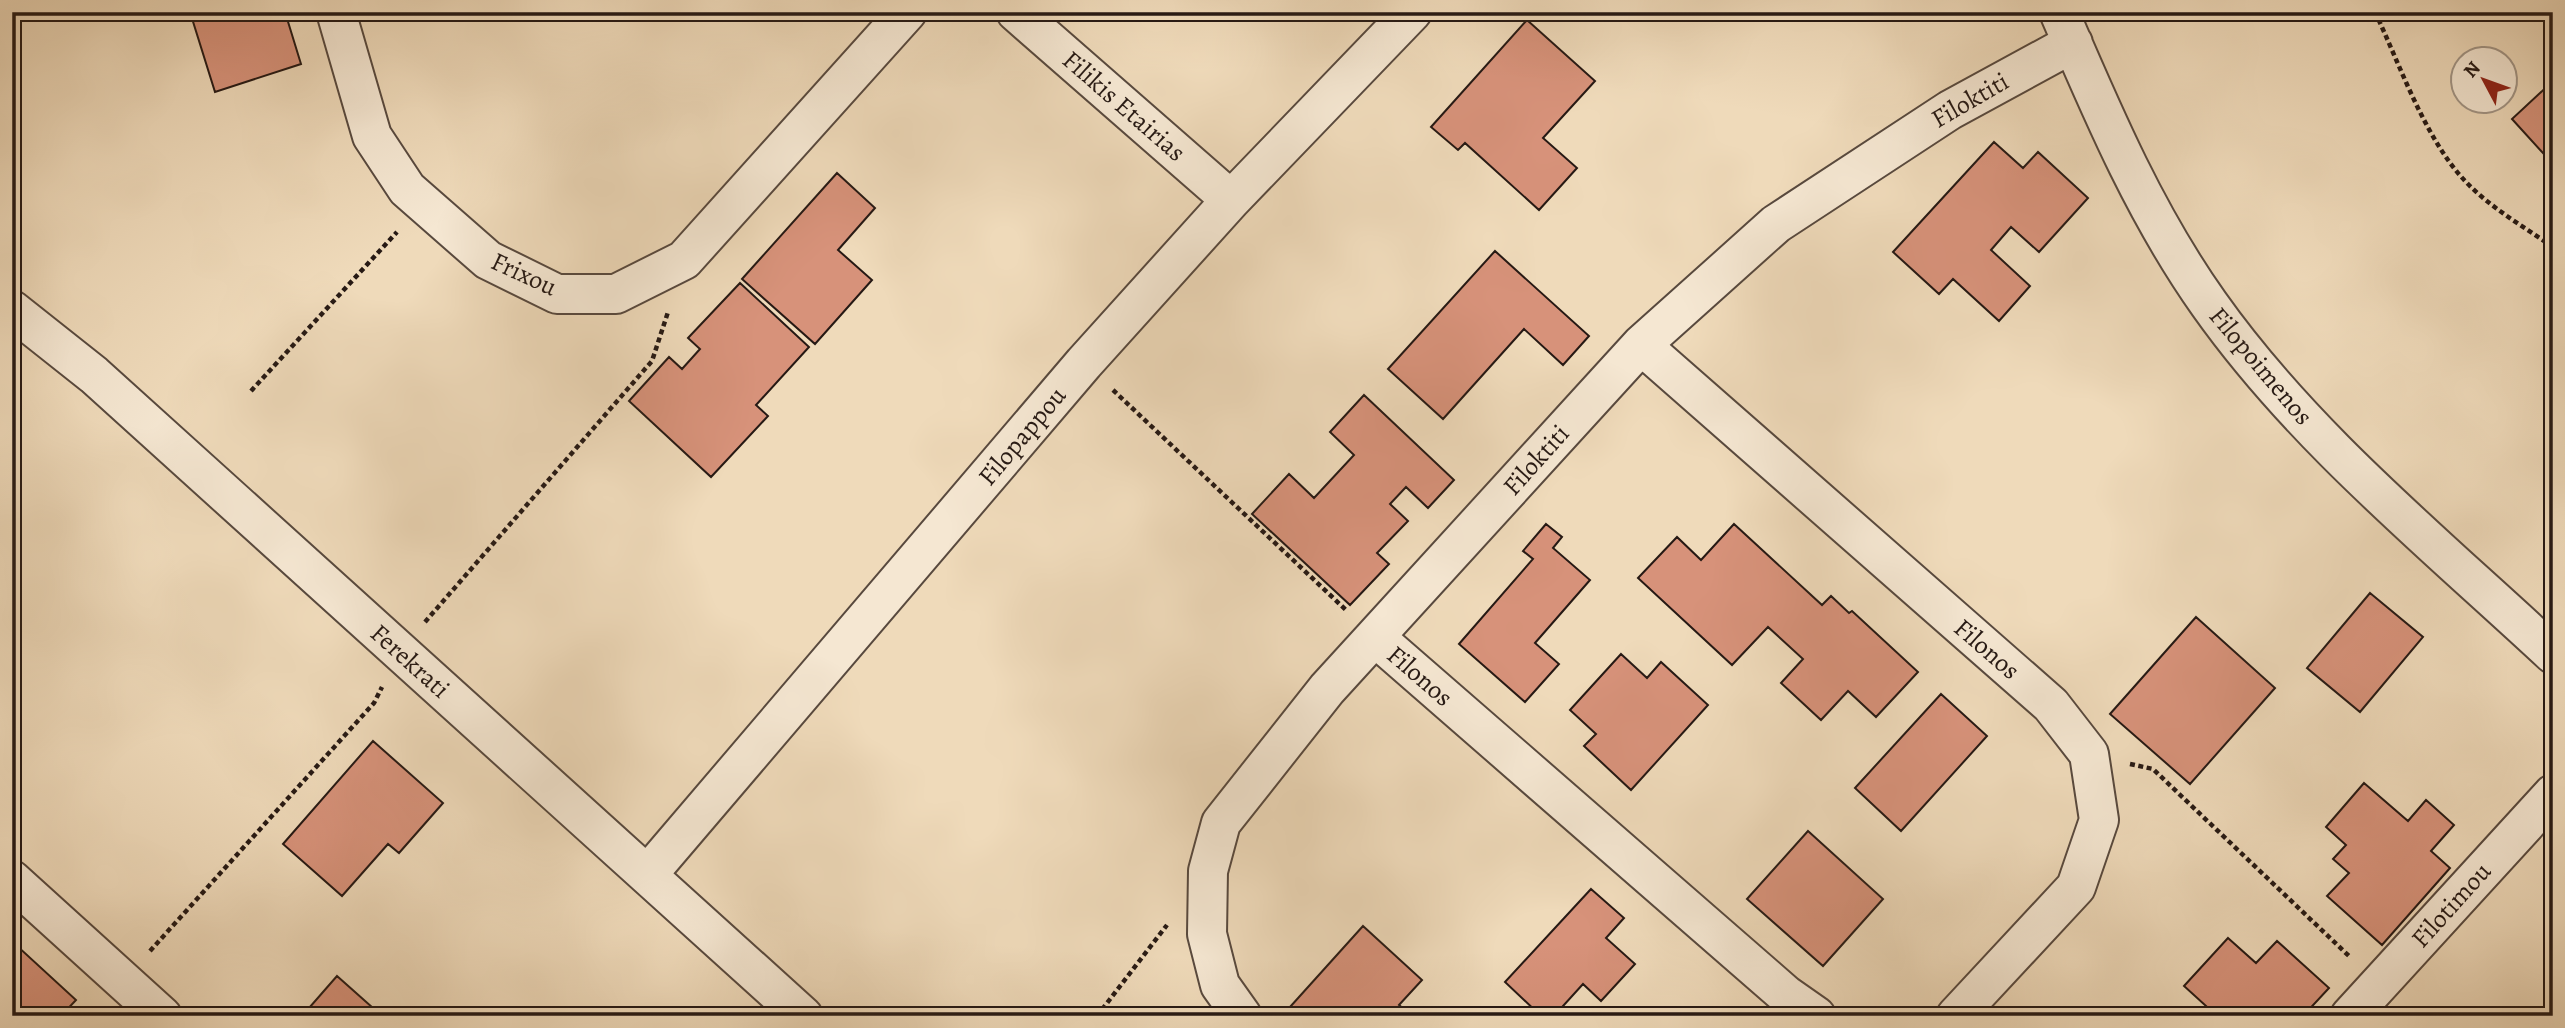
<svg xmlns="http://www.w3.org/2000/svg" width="2565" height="1028" font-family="Alegreya,serif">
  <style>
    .building { fill: #d7927a; stroke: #261914; stroke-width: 2 }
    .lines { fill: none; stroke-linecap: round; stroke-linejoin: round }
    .minor-casing { stroke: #58493e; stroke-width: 42 }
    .path { stroke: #261914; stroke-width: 4.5; stroke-dasharray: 5 3.5; stroke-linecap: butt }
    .minor { stroke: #f5e7d2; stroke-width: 38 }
    .labels { text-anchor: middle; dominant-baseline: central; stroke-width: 6; stroke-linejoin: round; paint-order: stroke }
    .street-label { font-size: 26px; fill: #261914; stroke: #f5e7d2 }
  </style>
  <rect width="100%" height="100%" fill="#efdaba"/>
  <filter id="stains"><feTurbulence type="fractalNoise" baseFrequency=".00286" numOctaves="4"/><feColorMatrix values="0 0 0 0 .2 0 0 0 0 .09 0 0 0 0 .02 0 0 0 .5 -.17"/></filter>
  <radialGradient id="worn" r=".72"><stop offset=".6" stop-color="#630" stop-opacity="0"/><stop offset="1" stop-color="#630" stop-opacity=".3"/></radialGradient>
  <!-- building -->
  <path class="building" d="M190,12H285L301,64L215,92Z
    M1527,20L1595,81L1543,138L1577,168L1539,210L1465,143L1458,150L1431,127Z
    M2553,81V164L2512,119Z
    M1994,142L2023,168L2038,152L2088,198L2039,252L2011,227L1991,250L2030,286L1999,321L1953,279L1939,294L1893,252Z
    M837,173L875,208L838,250L872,280L815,344L742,279Z
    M1495,251L1589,336L1563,365L1524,329L1443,419L1388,369Z
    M740,283L809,347L756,405L768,416L711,477L629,401L669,357L682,369L700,349L688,338Z
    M1364,395L1454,480L1428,508L1406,487L1390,504L1408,521L1377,553L1389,564L1350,605L1252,514L1289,474L1314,498L1354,455L1330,432Z
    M1546,524L1562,537L1553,548L1590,580L1535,643L1559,664L1525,702L1459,644L1533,559L1523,551Z
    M1734,524L1822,605L1831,596L1849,613L1852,611L1918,672L1876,717L1848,691L1821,720L1781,683L1803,659L1768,627L1732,665L1638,578L1677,537L1701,560Z
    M2370,593L2423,637L2360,712L2307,668Z
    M2196,617L2275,688L2190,784L2110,714Z
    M1621,654L1647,678L1661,662L1708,705L1631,790L1584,746L1596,734L1570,710Z
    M1941,694L1987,736L1901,831L1855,788Z
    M373,741L443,803L399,853L388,844L342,896L283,844Z
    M2364,783L2408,821L2426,800L2454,825L2431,851L2450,868L2382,945L2327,896L2349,873L2333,859L2346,845L2326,827Z
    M1808,831L1883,899L1823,966L1747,899Z
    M1591,889L1624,918L1606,938L1635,964L1601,1001L1583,984L1554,1016H1541L1505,982Z
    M1363,926L1422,980L1399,1005L1411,1015L1300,1016L1290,1007Z
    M12,933L20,940L16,945L76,1000L61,1016H12Z
    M2228,938L2256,963L2277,941L2329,988L2303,1016H2217L2184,986Z
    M337,976L382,1016H302Z"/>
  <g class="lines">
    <!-- minor casing -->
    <g class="minor-casing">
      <path id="minor" d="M336,12L372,136L407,189L488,260L557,294H616L684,260L907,12
        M1016,12L1231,200
        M2059,12C2102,112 2145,214 2209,304C2303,437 2434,543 2553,654
        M12,310L94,375L803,1016
        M1641,345L2051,705L2089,754L2099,820L2076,887L1956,1016
        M1375,637L1786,995L1816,1016
        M648,874L1084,363L1231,200L1412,12
        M12,880L162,1016
        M1242,1016L1220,985L1207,934L1208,871L1221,823L1327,689L1641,345L1776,224L1950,110L2073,43
        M2350,1016L2553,794"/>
    </g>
    <!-- path -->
    <path class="path" d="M2375,12C2401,67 2425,139 2466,182C2491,208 2524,227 2553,247
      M1113,390L1346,610
      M251,391L397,232
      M425,622L652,361L668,312
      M2130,764L2153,769L2350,957
      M150,951L374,703L382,687
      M1097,1016L1167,925"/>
    <!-- minor -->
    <use href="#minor" class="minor"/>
  </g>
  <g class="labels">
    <!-- street labels -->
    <g class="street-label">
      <text transform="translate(1970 100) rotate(-30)">Filoktiti</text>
      <text transform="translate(1124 106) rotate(41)">Filikis Etairias</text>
      <text transform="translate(524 274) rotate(25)">Frixou</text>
      <text transform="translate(2261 366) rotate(50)">Filopoimenos</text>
      <text transform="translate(1022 436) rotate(-50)">Filopappou</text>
      <text transform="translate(1536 460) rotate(-48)">Filoktiti</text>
      <text transform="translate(1987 649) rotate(41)">Filonos</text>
      <text transform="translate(410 661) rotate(42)">Ferekrati</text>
      <text transform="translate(1420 676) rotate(41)">Filonos</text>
      <text transform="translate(2451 905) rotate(-48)">Filotimou</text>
    </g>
  </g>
  <!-- margin -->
  <rect width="2565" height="1028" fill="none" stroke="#efdaba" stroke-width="42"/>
  <rect x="14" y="14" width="2537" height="1000" fill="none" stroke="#261914" stroke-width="3.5"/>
  <rect x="21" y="21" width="2523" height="986" fill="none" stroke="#261914" stroke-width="2"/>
  <!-- north arrow -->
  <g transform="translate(2484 80) rotate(311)"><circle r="33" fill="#f5e7d2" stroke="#a29586" stroke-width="2"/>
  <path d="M0-5L12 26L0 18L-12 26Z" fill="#8f2418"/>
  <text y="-10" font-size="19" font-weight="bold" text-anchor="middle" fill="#261914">N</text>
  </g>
  <rect width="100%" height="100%" filter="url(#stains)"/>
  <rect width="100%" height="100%" fill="url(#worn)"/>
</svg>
